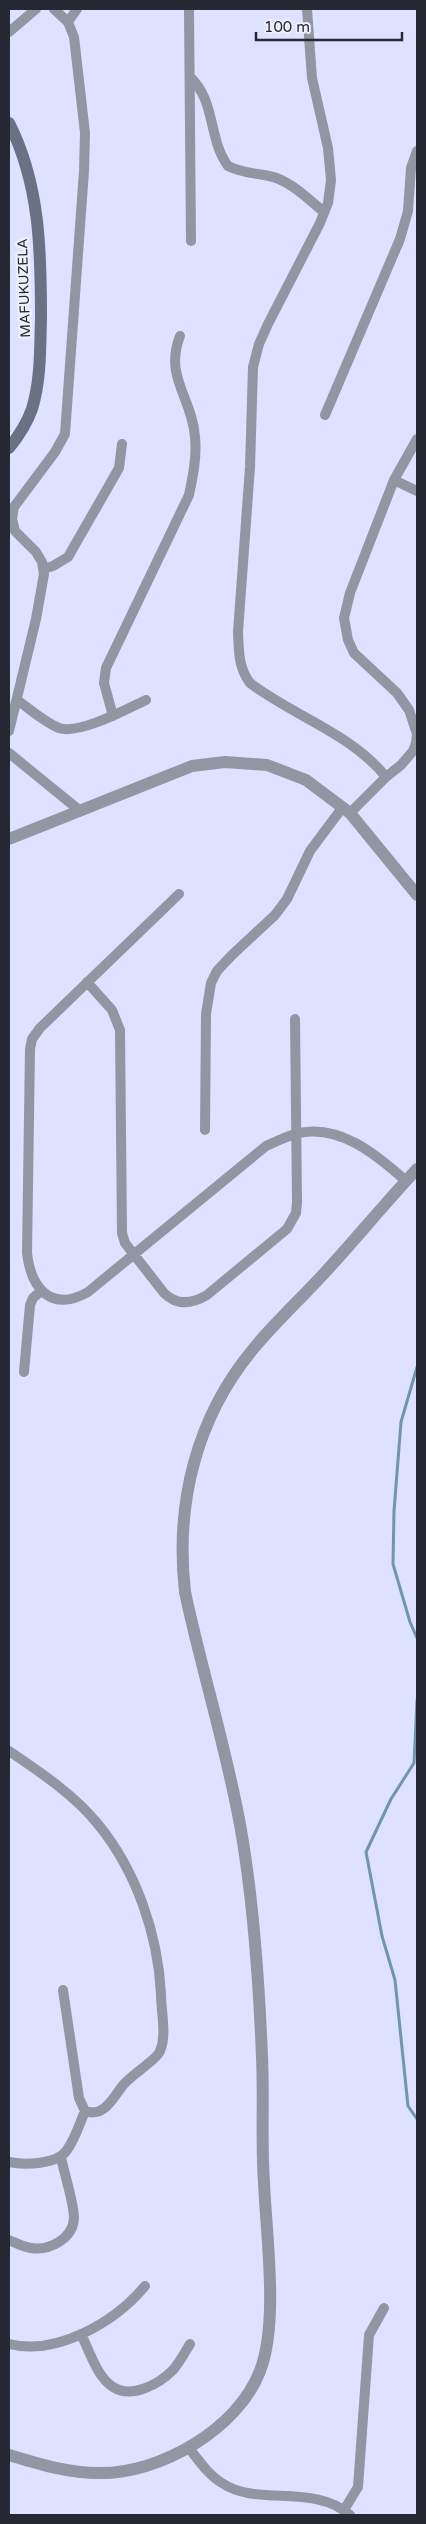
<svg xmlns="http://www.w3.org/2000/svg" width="426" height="2524" font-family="'Varela Round',sans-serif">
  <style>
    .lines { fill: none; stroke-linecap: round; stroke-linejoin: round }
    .stream { stroke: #7294ad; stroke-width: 3 }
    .minor { stroke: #8f97a2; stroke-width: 10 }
    .tertiary { stroke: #8f97a2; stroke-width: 12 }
    .secondary { stroke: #687282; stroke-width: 12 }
    .labels { text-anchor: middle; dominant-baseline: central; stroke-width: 5; stroke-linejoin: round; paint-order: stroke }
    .street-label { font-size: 14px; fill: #262833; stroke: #eef0fc }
  </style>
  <rect width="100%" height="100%" fill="#dce2ff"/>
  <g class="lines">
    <!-- stream -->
    <path class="stream" d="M417,1367L401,1422L394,1511L393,1564L410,1622L417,1638
      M417,1700L414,1763L391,1799L366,1852L382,1936L395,1980L408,2106L417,2119"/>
    <!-- minor -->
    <path class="minor" d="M189,9L191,241
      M307,9L312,78L328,148L331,180L328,203L320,223L268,324L259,344L253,367L250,467L238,632C239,651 238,667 250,683C293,716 351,733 386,777
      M68,22L77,9
      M9,32L36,9
      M190,77C216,101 208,139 228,166C242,173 254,173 269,176C290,180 308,199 324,212
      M325,415L400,239L408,211L411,168L417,151
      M394,480L417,491
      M43,569L53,566L68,557L119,468L122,444
      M17,700C30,709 44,722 59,728C79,735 127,709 146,700
      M113,716L104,683L106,668L189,495C193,476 197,456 195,437C192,397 164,377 180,336
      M9,731L36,619L44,574L42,562L36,552L15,531L12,519L14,507L55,452L65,434L84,171L85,133L74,37L68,22L54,9
      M9,753L79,810
      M350,813L386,777L401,765L413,751L416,743L417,734L409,710L397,693L354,653L348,640L344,618L350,593L394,480L417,439
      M179,894L40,1028L32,1039L30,1049L27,1253C31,1288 51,1313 88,1292L266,1146C275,1142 285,1137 295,1134C338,1122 377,1155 406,1181
      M87,982L112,1010L120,1030L122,1233L125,1243L164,1293C177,1306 192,1304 207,1295L287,1229L296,1213L297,1202L295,1019
      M205,1130L206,1014L211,983L217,971L231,956L275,915L287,899L310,851L342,808
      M24,1372L30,1305L33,1298L41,1291
      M9,1751C40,1772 73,1794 97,1823C136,1870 158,1934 161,1994C161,2012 167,2035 160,2051C158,2058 132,2075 124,2084C113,2097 105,2118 85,2111L79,2098L63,1990
      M9,2162C24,2165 57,2165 67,2150C75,2139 80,2123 85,2111
      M9,2240C16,2243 23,2247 31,2248C49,2251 73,2239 74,2218C74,2203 64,2173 61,2157
      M81,2334C89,2350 97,2377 113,2387C132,2399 159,2384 173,2370C180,2362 185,2352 190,2344
      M9,2344C57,2356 115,2322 145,2286
      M188,2447C198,2459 208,2475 222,2483C257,2507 314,2483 350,2515
      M344,2510L358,2487L369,2335L384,2308"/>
    <!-- tertiary -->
    <path class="tertiary" d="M9,839L192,766L225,762L267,765L306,780L350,813L417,895
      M9,2455C39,2464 67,2473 99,2473C160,2474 238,2429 260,2371C279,2322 266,2235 264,2182C261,2141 264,2099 262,2057C259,1982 254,1905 241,1830C227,1750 202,1672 185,1592C175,1504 196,1417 254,1348C277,1320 305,1295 329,1268C359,1235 387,1201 417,1169"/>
    <!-- secondary -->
    <path class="secondary" d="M9,123C40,184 41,251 41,318C40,349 41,379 32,409C27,423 18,437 9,448"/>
  </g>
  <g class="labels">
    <!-- street labels -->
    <g class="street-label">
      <text transform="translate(24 288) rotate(-92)">MAFUKUZELA</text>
    </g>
  </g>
  <!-- border -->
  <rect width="426" height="2524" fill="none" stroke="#262833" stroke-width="20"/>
  <!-- scale -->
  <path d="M256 32v8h146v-8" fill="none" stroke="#262833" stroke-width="2.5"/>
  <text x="264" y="32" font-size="15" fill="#262833" stroke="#eef0fc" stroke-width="4" paint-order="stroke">100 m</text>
</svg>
